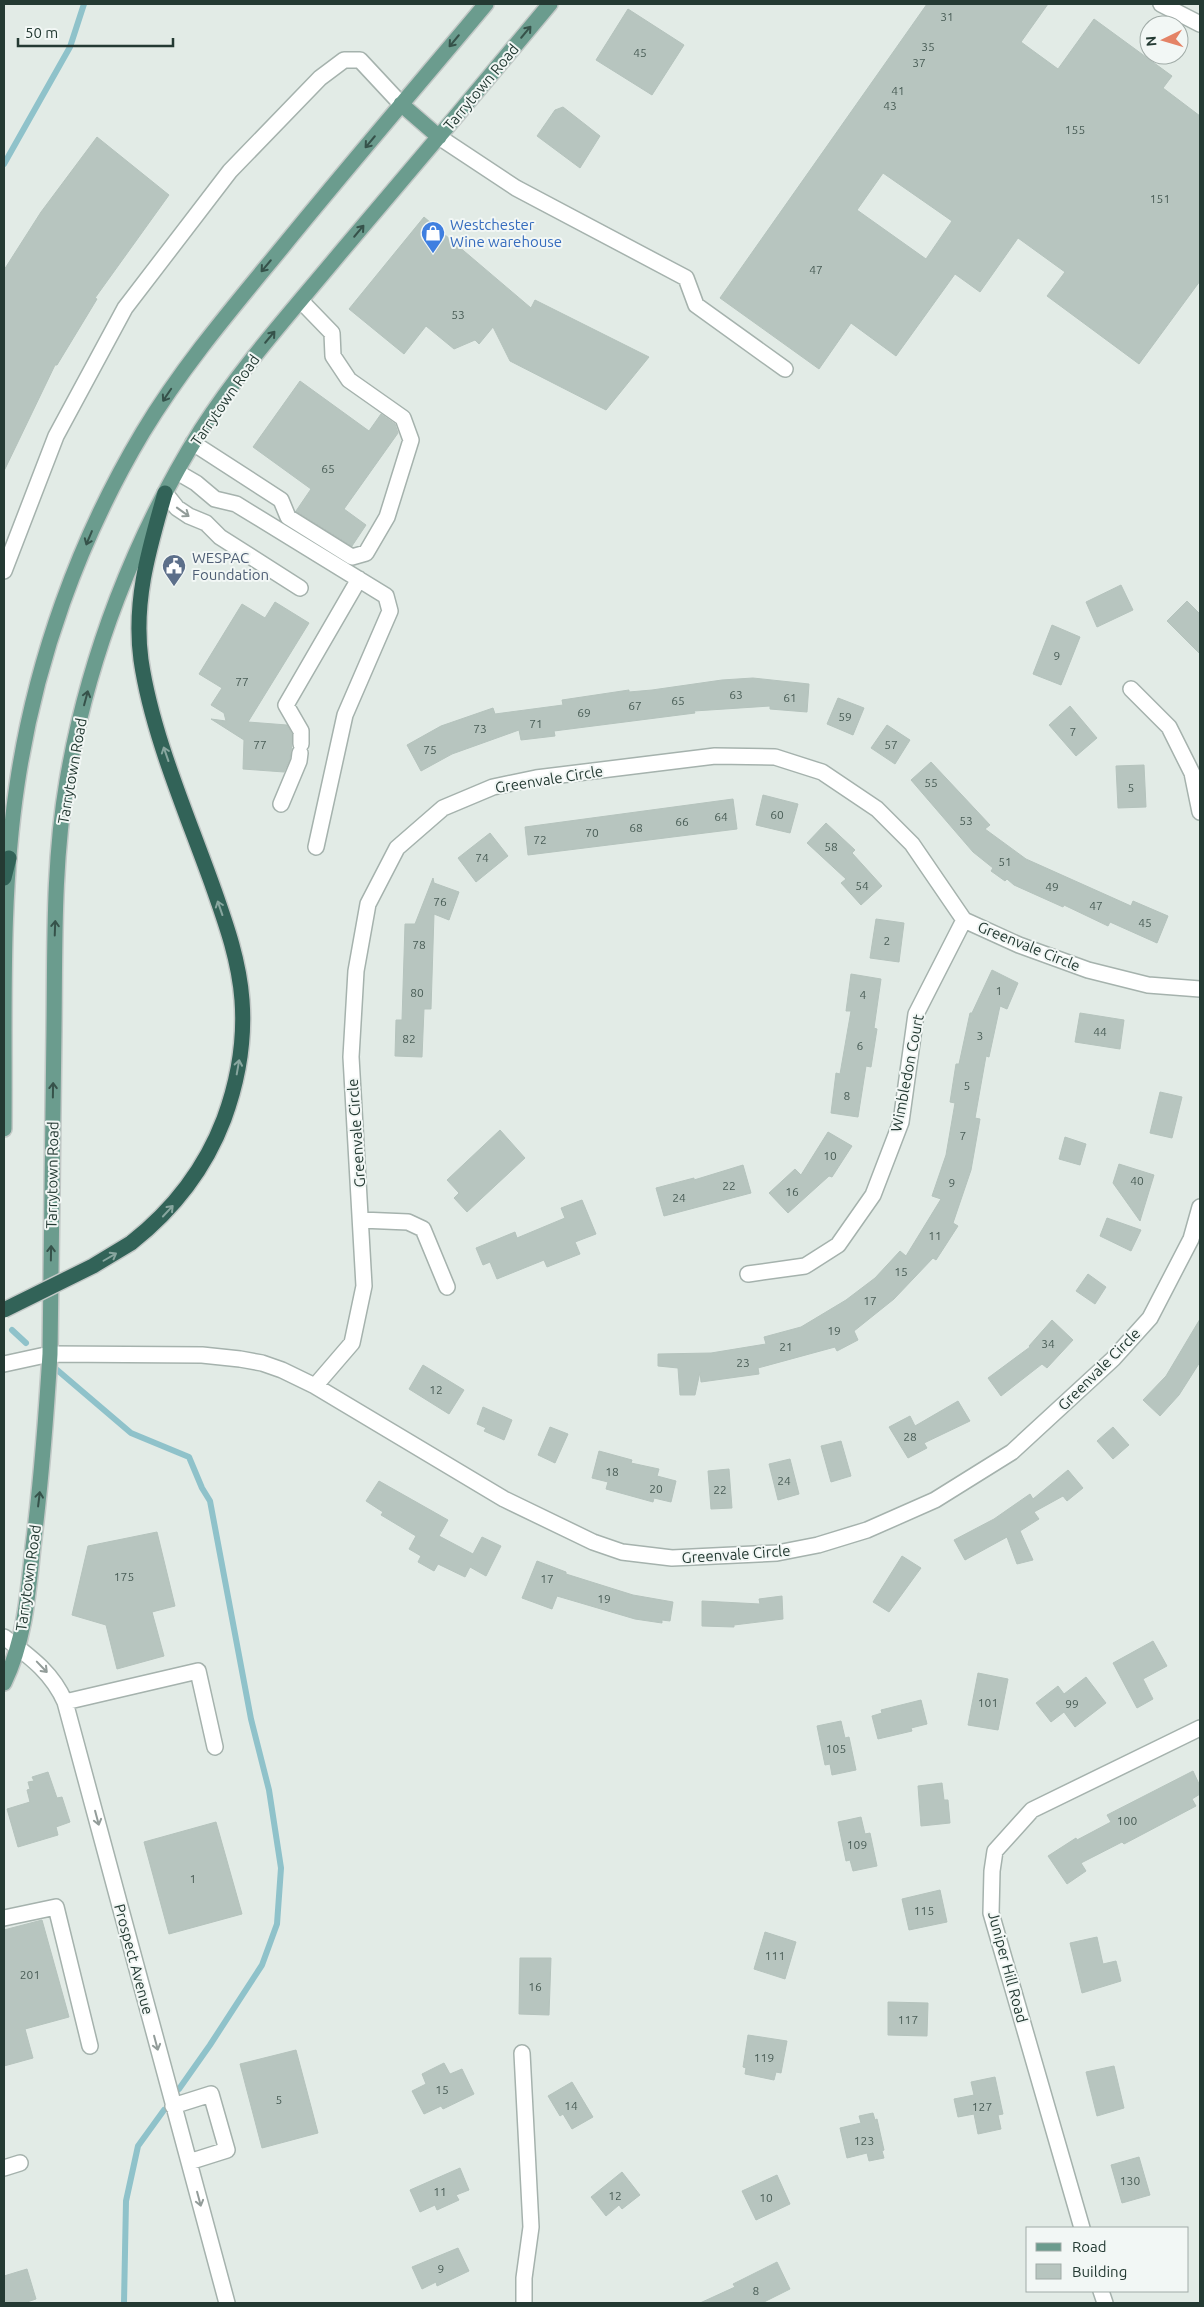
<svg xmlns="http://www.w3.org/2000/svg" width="1204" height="2307" font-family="Ubuntu,sans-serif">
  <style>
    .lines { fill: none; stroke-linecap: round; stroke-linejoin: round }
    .stream { stroke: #8fc2ca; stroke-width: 6 }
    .building { fill: #b7c5bf; stroke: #b5c3bd; fill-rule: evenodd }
    .minor-casing { stroke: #a5b2ad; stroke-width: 18 }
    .major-casing { stroke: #c2c8c6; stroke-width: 18 }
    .highway-casing { stroke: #c2c8c6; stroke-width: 18 }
    .minor { stroke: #fff; stroke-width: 15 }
    .major { stroke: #6b9c8e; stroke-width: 15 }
    .highway { stroke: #326358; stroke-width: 15 }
    .highway-bridge-casing { stroke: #c2c8c6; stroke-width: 18; stroke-linecap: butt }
    .highway-bridge { stroke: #326358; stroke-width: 15 }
    .oneway { stroke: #36524a }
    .oneway2 { stroke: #929c99 }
    .oneway3 { stroke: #88a69f }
    .labels { text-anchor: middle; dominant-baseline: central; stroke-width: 4; stroke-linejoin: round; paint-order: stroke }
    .number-label { font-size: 12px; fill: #495d56 }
    .street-label { font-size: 15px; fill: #243a33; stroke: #f2f7f5 }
    .shop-label { font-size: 15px; fill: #366cbe; stroke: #f2f7f5; text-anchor: start }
    .service-label { font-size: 15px; fill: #4e5e75; stroke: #f2f7f5; text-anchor: start }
  </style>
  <rect width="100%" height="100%" fill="#e2ebe6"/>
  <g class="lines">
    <!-- stream -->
    <path class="stream" d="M4,164L70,47L84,4
      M12,1330L26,1343
      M56,1369L131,1433L189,1457L202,1488L210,1501L251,1719L269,1790L281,1868L277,1924L262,1965L210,2045L179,2089
      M124,2303L126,2201L138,2146L164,2110"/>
  </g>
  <!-- building -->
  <path class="building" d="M927,4H1048L1021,42L1058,69L1094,19L1172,76L1163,88L1200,116V281L1139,364L1047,296L1065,272L1018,238L980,292L955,274L896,356L851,323L819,369L720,298ZM883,173L952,221L926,259L857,210Z
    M628,9L684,45L652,95L596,60Z
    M563,107L600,136L580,168L537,136L555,110Z
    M97,137L169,195L95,298L97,299L57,365H55L4,471V270L41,212Z
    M424,217L531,308L535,300L649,357L606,410L510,361L493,327L479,344L475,340L454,349L426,326L404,354L349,309Z
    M300,381L369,431L381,414L395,424L398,433L344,509L366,525L352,546L296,511L311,489L253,447Z
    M1121,585L1133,610L1097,627L1086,602Z
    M1187,601L1200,614V654L1167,621Z
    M275,602L309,623L248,722L287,725L292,734V743L290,759L284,772L243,769L244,740L211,719L226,721L224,713L211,705L222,688L199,674L242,604L265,618Z
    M1052,625L1080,637L1061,685L1033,674Z
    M753,678L809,684L807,712L770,709V706L694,711L695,713L554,731L555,736L521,740L519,730L452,754L421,771L407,745L441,726L493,708L495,714L563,705L562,700L629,690V692L652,690L722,680Z
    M838,698L864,708L853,735L827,724Z
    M1070,706L1097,738L1076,756L1049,725Z
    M887,725L910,740L895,764L871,748Z
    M931,762L990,825L985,829L1026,859L1131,906L1133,901L1168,916L1157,943L1110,922L1108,926L1064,905L1063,907L1014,885L1007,879L1005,881L991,871L993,868L973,852L911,780Z
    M1144,765L1146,807L1118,808L1116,766Z
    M763,795L798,804L790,833L756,825Z
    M733,799L737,829L528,855L525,827Z
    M826,823L855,850L852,853L882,886L861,905L841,883L846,879L807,843Z
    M490,833L508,856L476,882L458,858Z
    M433,878L434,883L459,892L449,920L434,914L431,1009H424L422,1057L395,1056L396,1020H402L405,924H415Z
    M876,919L904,923L899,962L870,958Z
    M992,970L1018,983L1007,1009L1000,1006L989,1057L986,1056L975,1118L980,1119L971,1170L953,1223L958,1226L936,1260L933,1258L894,1299L854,1331L858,1340L837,1351L835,1347L758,1368L759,1374L701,1382L700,1372L695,1395H680L678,1368L658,1366V1354L711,1353L766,1344L764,1337L801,1327L846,1300L875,1278L900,1251L906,1256L941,1199L932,1196L946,1155L955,1103L950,1102L956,1064H959L970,1013H972Z
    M851,974L881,979L874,1028L877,1029L871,1067L866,1066L858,1117L831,1113L836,1073L840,1074L851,1011H846Z
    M1080,1013L1124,1020L1120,1049L1075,1042Z
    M1160,1092L1182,1097L1172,1138L1150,1133Z
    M500,1130L525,1158L467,1212L454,1198L459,1193L447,1180Z
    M828,1132L852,1146L832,1177L829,1176L788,1213L769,1193L795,1169L801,1175Z
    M1065,1137L1086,1144L1080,1165L1059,1159Z
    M1119,1164L1154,1175L1140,1221L1113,1183Z
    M743,1165L751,1193L664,1216L656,1188L694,1178V1180Z
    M582,1200L596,1234L575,1242L580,1254L547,1267L544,1260L497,1279L490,1262L483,1265L476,1248L515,1232L517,1238L565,1218L561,1208Z
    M1107,1218L1141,1230L1131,1251L1100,1236Z
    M1088,1274L1106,1287L1095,1304L1076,1291Z
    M1200,1319V1362L1179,1395L1160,1416L1143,1400L1166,1376Z
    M1052,1320L1073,1340L1047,1368L1042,1364L1001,1396L988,1378L1030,1347L1029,1346Z
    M423,1365L464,1390L449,1414L409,1389Z
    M958,1401L970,1421L924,1443L927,1448L908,1458L889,1427L910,1416L915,1426Z
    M483,1407L512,1420L504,1440L484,1431L486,1428L477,1424Z
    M550,1427L568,1434L555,1463L538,1455Z
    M1113,1427L1129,1445L1113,1459L1097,1441Z
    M841,1441L851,1476L831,1482L821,1446Z
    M599,1451L632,1460L631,1463L659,1469L657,1476L676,1481L671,1502L654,1498L653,1502L606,1489L608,1482L592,1478Z
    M790,1459L799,1494L778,1500L769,1464Z
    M729,1469L732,1508L711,1509L708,1471Z
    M1068,1470L1083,1488L1067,1501L1063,1496L1034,1512L1039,1519L1020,1531L1033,1560L1017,1564L1007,1537L965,1560L954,1540L994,1519L1030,1494L1033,1499Z
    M379,1481L448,1520L439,1536L473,1554L482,1537L501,1546L486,1576L470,1567L465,1577L438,1564L434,1571L418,1562L421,1556L409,1549L416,1536L381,1515L383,1512L366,1501Z
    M157,1532L175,1606L152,1612L164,1656L117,1669L106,1625L72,1615L88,1546Z
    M902,1556L921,1568L889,1612L873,1602Z
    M537,1561L566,1572V1574L633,1595L673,1602L670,1621L662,1620V1623L635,1619L557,1596L552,1609L522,1598Z
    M782,1596L783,1619L734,1625V1627L702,1626V1601L760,1604L759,1599Z
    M1153,1641L1167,1666L1143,1679L1153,1699L1137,1708L1113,1663Z
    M978,1673L1008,1679L998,1730L968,1725Z
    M1086,1677L1106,1703L1075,1727L1064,1712L1051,1722L1036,1703L1058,1686L1064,1694Z
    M921,1700L927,1724L911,1728L912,1731L878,1739L872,1716L882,1713L881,1710Z
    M841,1721L845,1738L849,1737L856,1770L832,1775L830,1764L825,1765L817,1726Z
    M1193,1771L1200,1786V1794L1192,1799L1196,1806L1124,1844L1122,1842L1081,1863L1086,1871L1067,1884L1048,1856L1076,1838L1077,1840L1111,1822L1107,1815Z
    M48,1772L57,1798L62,1797L70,1822L56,1827L58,1835L18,1847L7,1809L30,1802L27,1790L30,1789L28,1782L34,1781L32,1777Z
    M942,1783L944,1800H948L950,1823L921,1826L918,1786Z
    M861,1817L865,1834L870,1833L877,1866L853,1871L850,1860L846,1861L838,1822Z
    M216,1822L242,1914L169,1934L144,1842Z
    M940,1890L947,1922L909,1930L902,1899Z
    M42,1920L69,2017L25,2029L33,2058L4,2066V1930Z
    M765,1932L796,1942L785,1979L754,1969Z
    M1097,1937L1103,1964L1116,1961L1121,1981L1082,1993L1070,1943Z
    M520,1958H551L549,2015L519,2014Z
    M888,2002L928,2003L927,2036L888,2035Z
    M748,2035L787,2041L781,2073L776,2072L774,2080L745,2074L746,2068L743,2067Z
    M296,2050L318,2133L262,2148L240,2064Z
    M444,2063L450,2074L462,2069L474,2094L443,2109L441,2106L424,2114L412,2091L426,2084L422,2074Z
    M1114,2066L1124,2108L1097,2116L1086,2072Z
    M995,2077L1003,2114L998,2115L1001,2129L978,2134L974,2114L958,2117L954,2099L974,2095L971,2082Z
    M572,2082L593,2117L572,2129L563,2114L560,2116L548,2096Z
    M873,2113L875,2120L877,2119L884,2150L882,2151L884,2158L869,2161L867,2153L847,2158L840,2128L861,2123L859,2116Z
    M1139,2157L1150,2195L1122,2203L1111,2165Z
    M460,2168L469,2190L456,2195L459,2200L437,2210L435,2205L420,2212L410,2190Z
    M622,2172L640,2195L622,2209L619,2205L606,2216L591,2197Z
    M777,2175L790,2204L756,2220L742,2191Z
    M458,2248L469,2271L437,2286L436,2282L422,2289L412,2267Z
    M777,2262L790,2289L762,2303H700L735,2287L733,2284Z
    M27,2269L36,2299L24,2303H4V2276Z"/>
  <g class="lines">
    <!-- minor casing -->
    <g class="minor-casing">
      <path id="minor" d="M1161,4L1200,24
        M439,137L516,188L686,278L696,305L785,369
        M193,443L281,500L288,517L352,557L366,553L387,517L411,440L403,418L349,380L333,356L332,333L301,301
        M177,472L196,483L215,499L236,504L386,596L390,611L345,715L316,847
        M165,493L177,508L189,516L206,523L220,537L300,588
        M4,571L56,436L125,308L230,171L320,78L344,60H360L401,104
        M1131,689L1169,727L1192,773L1200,812
        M301,744V731L286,705L359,579
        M281,804L299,761L300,753
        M361,1220L408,1222L423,1229L447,1287
        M748,1274L805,1266L838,1245L873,1195L901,1122L916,1014L964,920
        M4,1364L50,1354L202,1355L240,1359L262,1363L282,1370L315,1386L504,1499L593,1542L622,1552L672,1558L777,1553L818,1545L867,1530L935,1500L1012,1452L1113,1359L1150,1318L1191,1239L1200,1207
        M315,1386L352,1343L364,1286L351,1057L356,971L368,904L397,848L443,808L493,787L536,778L715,756L775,757L822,772L877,809L912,844L964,920L1019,945L1088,970L1148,985L1200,989
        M4,1637C29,1656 52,1672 65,1702L227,2303
        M65,1702L198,1671L215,1747
        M4,1918L56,1907L90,2046
        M522,2053L531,2227L524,2278V2303
        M173,2106L211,2094L227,2150L189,2162
        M4,2168L20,2163
        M1082,2228L991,1913L992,1871L995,1851L1032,1810L1200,1728
        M1101,2291L1105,2303"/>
    </g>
    <!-- major casing -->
    <g class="major-casing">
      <path id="major" d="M401,104L439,137
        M4,1129C5,1015 0,898 17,785C35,662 79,539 143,432C184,364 235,305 285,244C351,163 419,84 486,4
        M4,1683C25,1640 28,1594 33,1547C41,1483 46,1419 50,1354C51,1246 52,1138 54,1029C55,947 53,862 67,781C88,657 135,536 201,430C242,366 293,310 341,252C411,170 481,87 550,4"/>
    </g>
    <!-- highway casing -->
    <g class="highway-casing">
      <path id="highway" d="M4,878L9,858
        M131,1243C173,1210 205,1169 224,1119C238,1081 245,1040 242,1000C239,960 226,924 213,887C187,814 152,735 141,660C133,601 149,549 165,493"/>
    </g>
    <!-- minor -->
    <use href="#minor" class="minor"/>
    <!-- major -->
    <use href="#major" class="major"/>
    <!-- highway -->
    <use href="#highway" class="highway"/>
    <!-- highway-bridge casing -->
    <g class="highway-bridge-casing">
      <path id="highway-bridge" d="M4,1310L93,1266L131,1243"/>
    </g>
    <!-- highway-bridge -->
    <use href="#highway-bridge" class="highway-bridge"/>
  </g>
  <!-- one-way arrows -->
  <defs><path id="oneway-shaft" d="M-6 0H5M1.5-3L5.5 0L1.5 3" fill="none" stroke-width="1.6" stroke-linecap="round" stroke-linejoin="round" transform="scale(1.25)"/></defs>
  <g class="oneway">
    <use href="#oneway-shaft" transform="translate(526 32) rotate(-50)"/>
    <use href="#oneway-shaft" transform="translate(454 41) rotate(130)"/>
    <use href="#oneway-shaft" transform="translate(370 142) rotate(130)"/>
    <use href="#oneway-shaft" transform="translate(359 231) rotate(-50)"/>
    <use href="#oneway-shaft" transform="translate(266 266) rotate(130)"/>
    <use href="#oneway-shaft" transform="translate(270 337) rotate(-50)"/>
    <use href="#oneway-shaft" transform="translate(167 395) rotate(124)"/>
    <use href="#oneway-shaft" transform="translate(89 538) rotate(113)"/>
    <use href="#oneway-shaft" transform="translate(86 698) rotate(-75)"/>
    <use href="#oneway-shaft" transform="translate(55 928) rotate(-88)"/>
    <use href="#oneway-shaft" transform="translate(53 1090) rotate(-89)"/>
    <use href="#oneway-shaft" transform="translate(51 1253) rotate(-89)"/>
    <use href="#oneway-shaft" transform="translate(39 1499) rotate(-83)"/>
  </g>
  <g class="oneway2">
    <use href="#oneway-shaft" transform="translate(183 512) rotate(36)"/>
    <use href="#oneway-shaft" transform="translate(42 1667) rotate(46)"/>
    <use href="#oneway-shaft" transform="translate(97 1818) rotate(75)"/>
    <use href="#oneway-shaft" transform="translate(156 2043) rotate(75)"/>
    <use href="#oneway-shaft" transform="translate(199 2199) rotate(75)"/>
  </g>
  <g class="oneway3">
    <use href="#oneway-shaft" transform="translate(166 754) rotate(-109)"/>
    <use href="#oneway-shaft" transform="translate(220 908) rotate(-109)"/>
    <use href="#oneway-shaft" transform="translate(238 1067) rotate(-80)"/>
    <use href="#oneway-shaft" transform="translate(168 1211) rotate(-47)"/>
    <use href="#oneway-shaft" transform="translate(110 1257) rotate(-30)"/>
  </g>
  <!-- icons -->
  <defs>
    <g id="shop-pin" transform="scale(1.25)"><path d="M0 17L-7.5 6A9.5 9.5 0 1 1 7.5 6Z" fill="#3f7fe0" stroke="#f2f7f5"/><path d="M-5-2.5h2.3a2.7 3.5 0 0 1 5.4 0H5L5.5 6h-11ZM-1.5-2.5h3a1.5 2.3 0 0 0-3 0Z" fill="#fff"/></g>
    <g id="civic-pin" transform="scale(1.25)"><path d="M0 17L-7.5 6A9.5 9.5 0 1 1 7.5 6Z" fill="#5c6f8a" stroke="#f2f7f5"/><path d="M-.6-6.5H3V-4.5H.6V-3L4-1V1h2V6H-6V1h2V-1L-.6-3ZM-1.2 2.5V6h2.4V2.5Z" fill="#fff"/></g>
  </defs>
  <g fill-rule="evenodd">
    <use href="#shop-pin" x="433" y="233"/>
    <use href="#civic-pin" x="174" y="566"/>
  </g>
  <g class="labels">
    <!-- number labels -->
    <g class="number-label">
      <text x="947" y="16">31</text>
      <text x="928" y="46">35</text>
      <text x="640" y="52">45</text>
      <text x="919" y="62">37</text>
      <text x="898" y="90">41</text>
      <text x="890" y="105">43</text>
      <text x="1075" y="129">155</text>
      <text x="1160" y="198">151</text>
      <text x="816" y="269">47</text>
      <text x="458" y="314">53</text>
      <text x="328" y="468">65</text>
      <text x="1057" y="655">9</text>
      <text x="242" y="681">77</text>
      <text x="736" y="694">63</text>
      <text x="790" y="697">61</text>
      <text x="678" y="700">65</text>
      <text x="635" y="705">67</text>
      <text x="584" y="712">69</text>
      <text x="845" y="716">59</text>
      <text x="536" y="723">71</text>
      <text x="480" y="728">73</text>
      <text x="1073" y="731">7</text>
      <text x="260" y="744">77</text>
      <text x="891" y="744">57</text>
      <text x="430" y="749">75</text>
      <text x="931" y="782">55</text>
      <text x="1131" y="787">5</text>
      <text x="777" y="814">60</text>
      <text x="721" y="816">64</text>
      <text x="966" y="820">53</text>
      <text x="682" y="821">66</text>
      <text x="636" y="827">68</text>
      <text x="592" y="832">70</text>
      <text x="540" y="839">72</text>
      <text x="831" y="846">58</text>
      <text x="482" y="857">74</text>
      <text x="1005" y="861">51</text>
      <text x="862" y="885">54</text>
      <text x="1052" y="886">49</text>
      <text x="440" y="901">76</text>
      <text x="1096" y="905">47</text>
      <text x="1145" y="922">45</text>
      <text x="887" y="940">2</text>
      <text x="419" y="944">78</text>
      <text x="999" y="990">1</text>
      <text x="417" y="992">80</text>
      <text x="863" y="994">4</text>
      <text x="1100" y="1031">44</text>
      <text x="980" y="1035">3</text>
      <text x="409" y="1038">82</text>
      <text x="860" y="1045">6</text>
      <text x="967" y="1085">5</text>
      <text x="847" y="1095">8</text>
      <text x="963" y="1135">7</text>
      <text x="830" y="1155">10</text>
      <text x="1137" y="1180">40</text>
      <text x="952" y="1182">9</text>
      <text x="729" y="1185">22</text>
      <text x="792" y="1191">16</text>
      <text x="679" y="1197">24</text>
      <text x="935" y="1235">11</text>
      <text x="901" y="1271">15</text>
      <text x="870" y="1300">17</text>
      <text x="834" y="1330">19</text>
      <text x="1048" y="1343">34</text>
      <text x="786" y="1346">21</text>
      <text x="743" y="1362">23</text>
      <text x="436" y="1389">12</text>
      <text x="910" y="1436">28</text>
      <text x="612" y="1471">18</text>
      <text x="784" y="1480">24</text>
      <text x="656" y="1488">20</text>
      <text x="720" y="1489">22</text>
      <text x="124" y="1576">175</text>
      <text x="547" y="1578">17</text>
      <text x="604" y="1598">19</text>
      <text x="988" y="1702">101</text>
      <text x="1072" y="1703">99</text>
      <text x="836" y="1748">105</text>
      <text x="1127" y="1820">100</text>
      <text x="857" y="1844">109</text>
      <text x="193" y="1878">1</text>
      <text x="924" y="1910">115</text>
      <text x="775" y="1955">111</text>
      <text x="30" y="1974">201</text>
      <text x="535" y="1986">16</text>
      <text x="908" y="2019">117</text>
      <text x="764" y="2057">119</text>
      <text x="442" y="2089">15</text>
      <text x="279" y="2099">5</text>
      <text x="571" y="2105">14</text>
      <text x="982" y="2106">127</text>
      <text x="864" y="2140">123</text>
      <text x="1130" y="2180">130</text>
      <text x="440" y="2191">11</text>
      <text x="615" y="2195">12</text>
      <text x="766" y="2197">10</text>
      <text x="441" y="2268">9</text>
      <text x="756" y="2290">8</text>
    </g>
    <!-- street labels -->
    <g class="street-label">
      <text transform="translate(481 87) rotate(-50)">Tarrytown Road</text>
      <text transform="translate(225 400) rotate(-55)">Tarrytown Road</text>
      <text transform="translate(72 771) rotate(-80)">Tarrytown Road</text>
      <text transform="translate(549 779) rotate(-9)">Greenvale Circle</text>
      <text transform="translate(1029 946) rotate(22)">Greenvale Circle</text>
      <text transform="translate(907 1073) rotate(-79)">Wimbledon Court</text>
      <text transform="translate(356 1133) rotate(-94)">Greenvale Circle</text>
      <text transform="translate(52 1175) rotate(-89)">Tarrytown Road</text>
      <text transform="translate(1099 1369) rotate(-45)">Greenvale Circle</text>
      <text transform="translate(736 1554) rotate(-4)">Greenvale Circle</text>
      <text transform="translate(28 1578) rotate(-82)">Tarrytown Road</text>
      <text transform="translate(134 1959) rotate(75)">Prospect Avenue</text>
      <text transform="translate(1008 1967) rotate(75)">Juniper Hill Road</text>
    </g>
    <!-- shop labels -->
    <g class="shop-label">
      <text x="450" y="224">Westchester<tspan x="450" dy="17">Wine warehouse</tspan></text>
    </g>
    <!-- service labels -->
    <g class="service-label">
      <text x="192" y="557">WESPAC<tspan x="192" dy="17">Foundation</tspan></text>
    </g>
  </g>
  <!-- border -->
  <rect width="1204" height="2307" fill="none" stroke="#243a33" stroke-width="10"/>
  <!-- legend -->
  <rect x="1026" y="2227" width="162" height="65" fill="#f2f7f5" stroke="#a0aba7"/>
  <rect x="1036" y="2243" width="25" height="8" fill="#6b9c8e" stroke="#a0aba7"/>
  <text x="1072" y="2252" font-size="15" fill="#243a33">Road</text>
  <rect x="1036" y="2264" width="25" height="15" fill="#b7c5bf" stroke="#a0aba7"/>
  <text x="1072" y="2277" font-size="15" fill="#243a33">Building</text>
  <!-- north arrow -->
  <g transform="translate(1164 40) rotate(265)"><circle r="24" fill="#f2f7f5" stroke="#a0aba7"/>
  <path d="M0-4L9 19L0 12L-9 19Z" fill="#e48366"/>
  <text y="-8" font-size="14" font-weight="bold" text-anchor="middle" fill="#243a33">N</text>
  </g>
  <!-- scale -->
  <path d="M18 38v8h155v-8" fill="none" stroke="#243a33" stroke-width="2.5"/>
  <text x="25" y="38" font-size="15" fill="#243a33" stroke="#f2f7f5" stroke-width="4" paint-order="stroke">50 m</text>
</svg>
